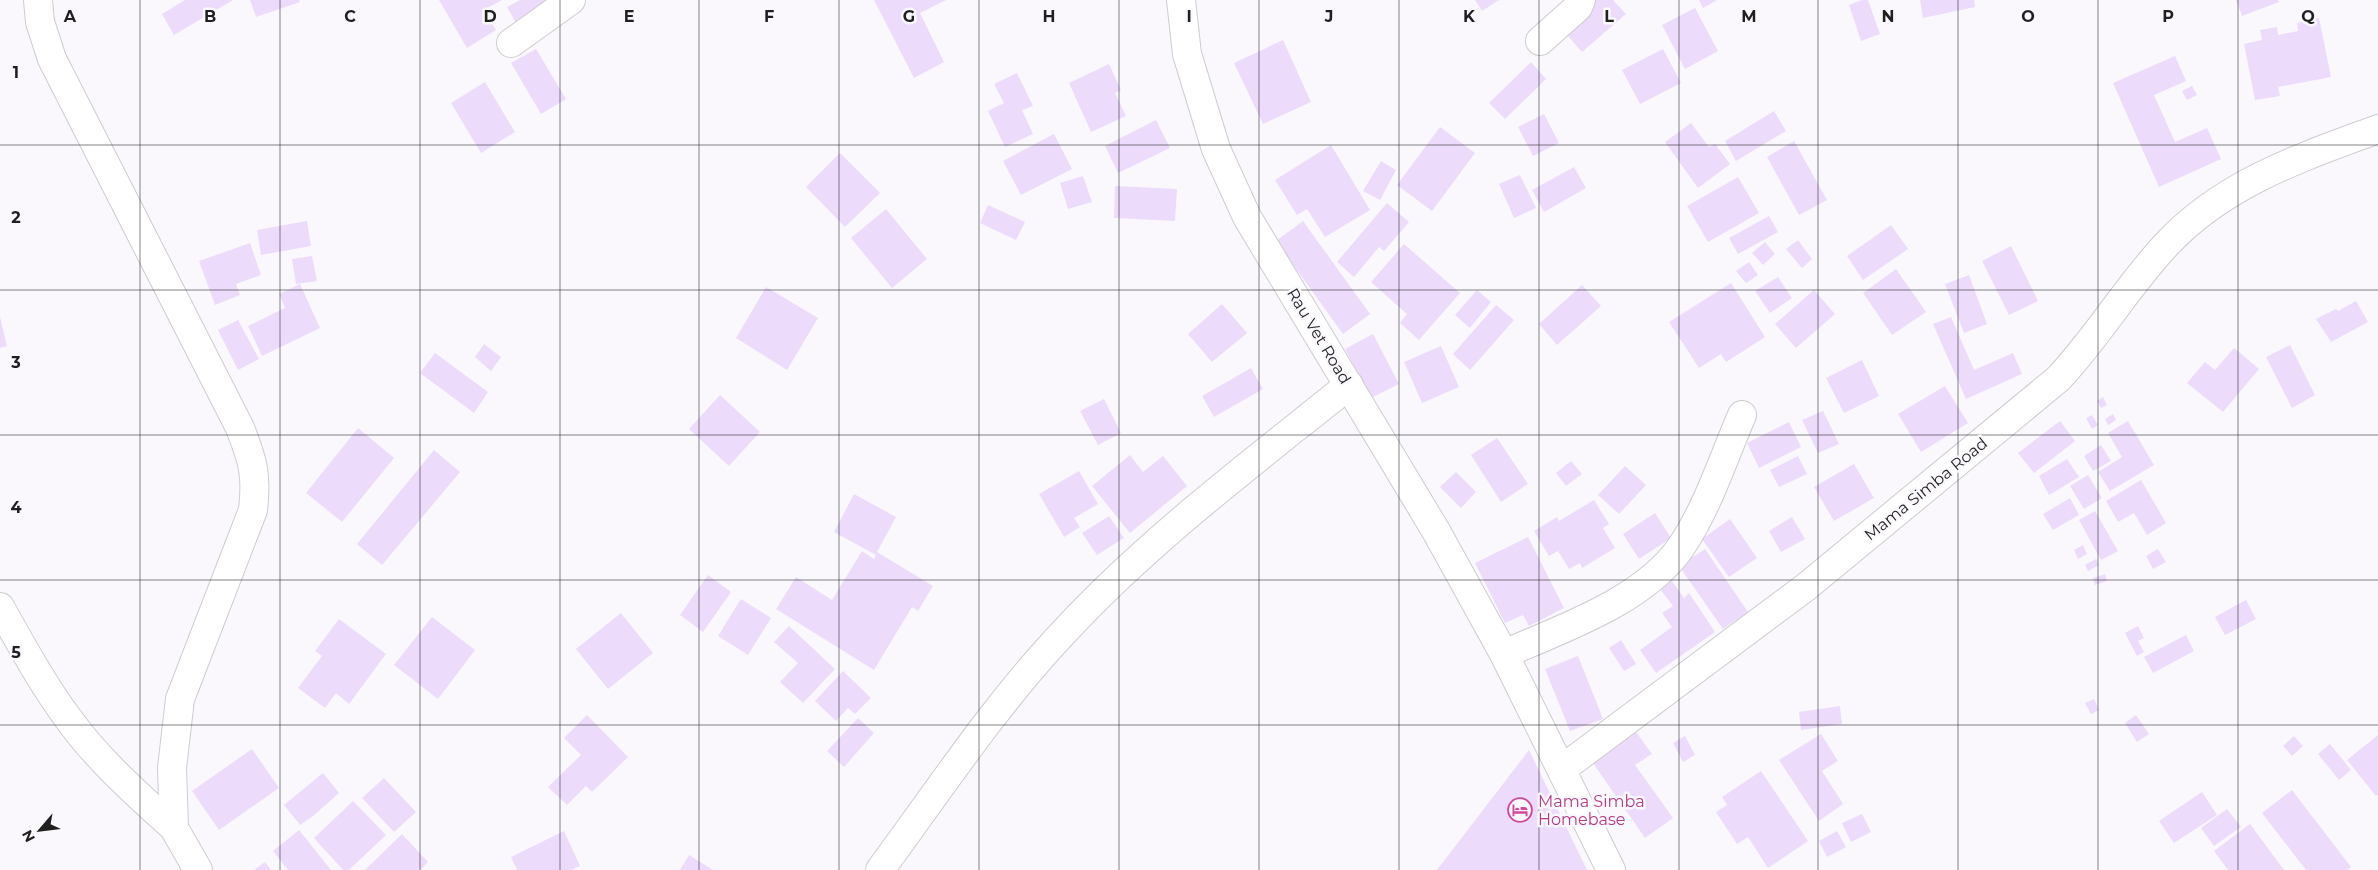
<svg xmlns="http://www.w3.org/2000/svg" width="2378" height="870" font-family="Montserrat,sans-serif">
  <style>
    .building { fill: #ecdbfb }
    .lines { fill: none; stroke-linecap: round; stroke-linejoin: round }
    .minor-casing { stroke: #ceccd0; stroke-width: 30 }
    .minor { stroke: #fff; stroke-width: 28 }
    .grid { fill: none; stroke: #1f1f20; stroke-width: 1; stroke-opacity: 0.55 }
    .labels { text-anchor: middle; dominant-baseline: central; stroke-width: 5; stroke-linejoin: round; paint-order: stroke }
    .street-label { font-size: 16px; fill: #1f1f20; stroke: #faf8fc }
    .hotel-label { font-size: 16px; fill: #b23c85; stroke: #faf8fc; text-anchor: start }
    .grid-label { font-size: 16px; text-anchor: middle; font-weight: bold; fill: #1f1f20; stroke: #faf8fc; stroke-width: 5; stroke-linejoin: round; paint-order: stroke }
  </style>
  <rect width="100%" height="100%" fill="#faf8fc"/>
  <!-- building -->
  <path class="building" d="M185,0H233L174,35L162,14Z
    M250,0H299L300,2L256,17Z
    M439,0H502L484,10L496,30L467,48Z
    M520,0H557L523,35L507,7Z
    M874,0H946L920,13L944,62L914,78Z
    M1475,0H1499L1482,11Z
    M1590,0H1613L1626,14L1582,52L1560,27Z
    M1699,0H1717L1703,8Z
    M1862,0H1868L1880,34L1861,41L1849,5Z
    M1920,0H1974L1975,7L1923,18Z
    M2236,0H2278L2279,2L2242,16Z
    M1695,8L1718,51L1685,69L1662,25Z
    M2319,18L2331,77L2278,87L2280,96L2255,100L2244,44L2262,40L2260,30L2277,27L2278,35L2298,31L2297,23Z
    M1283,40L1311,102L1263,124L1234,63Z
    M536,49L566,99L541,114L511,63Z
    M1663,49L1681,83L1640,104L1622,70Z
    M2175,56L2186,81L2154,95L2175,142L2207,128L2221,159L2159,187L2113,83Z
    M1531,62L1546,79L1505,119L1489,103Z
    M1109,64L1121,90L1115,93L1126,116L1091,132L1069,83Z
    M1017,73L1033,106L1022,110L1033,134L1005,147L988,111L1004,103L994,84Z
    M485,82L515,132L481,153L451,103Z
    M2192,86L2197,95L2187,100L2182,91Z
    M1774,111L1786,131L1736,161L1725,141Z
    M1544,114L1559,143L1533,156L1518,127Z
    M1156,120L1170,148L1118,173L1105,146Z
    M1691,123L1709,147L1715,144L1730,164L1698,188L1665,142Z
    M1440,127L1475,153L1432,211L1397,185Z
    M1054,134L1072,169L1021,195L1003,161Z
    M1794,141L1827,200L1799,215L1767,157Z
    M1331,145L1370,210L1325,237L1307,209L1297,215L1275,180Z
    M840,153L880,193L845,227L806,187Z
    M1381,161L1396,170L1380,200L1363,191Z
    M1574,167L1586,188L1544,212L1532,190Z
    M1520,175L1536,208L1514,218L1499,184Z
    M1083,176L1092,202L1068,209L1060,183Z
    M1738,177L1759,213L1708,242L1687,206Z
    M1115,186L1177,189L1175,221L1114,218Z
    M1387,203L1409,222L1384,251L1379,247L1354,277L1337,262Z
    M988,205L1025,222L1016,240L980,223Z
    M886,209L927,259L892,288L851,238Z
    M1769,216L1778,232L1738,254L1729,238Z
    M307,221L311,246L261,255L257,230Z
    M1303,221L1370,314L1343,334L1276,241Z
    M1891,225L1908,249L1863,280L1847,256Z
    M1798,240L1812,259L1802,268L1786,249Z
    M1765,242L1775,254L1763,265L1752,253Z
    M250,243L261,275L236,284L240,295L215,305L199,261Z
    M1404,244L1460,293L1419,340L1400,323L1407,314L1371,282Z
    M2011,246L2038,301L2009,315L1982,261Z
    M312,256L317,281L296,284L292,259Z
    M1749,262L1758,275L1746,283L1736,271Z
    M1896,269L1926,312L1892,335L1863,293Z
    M1969,275L1987,324L1964,333L1945,284Z
    M1778,277L1792,298L1770,313L1755,291Z
    M1731,283L1765,337L1726,362L1721,354L1699,368L1669,322Z
    M300,284L320,328L262,356L248,326L285,308L279,294Z
    M1582,285L1601,306L1557,345L1539,324Z
    M766,287L818,318L787,370L736,338Z
    M1477,290L1491,302L1470,328L1455,315Z
    M1814,290L1835,314L1796,348L1775,324Z
    M2356,301L2368,322L2331,342L2316,319L2336,309L2338,311Z
    M1222,304L1247,333L1212,362L1188,334Z
    M1496,305L1514,320L1470,370L1453,354Z
    M0,317L7,346L0,348Z
    M1951,317L1974,370L2013,353L2022,374L1966,399L1933,324Z
    M238,320L259,359L238,370L218,330Z
    M1373,334L1399,384L1371,398L1345,349Z
    M484,344L501,357L491,371L475,357Z
    M2290,345L2315,395L2292,408L2266,357Z
    M1441,346L1459,387L1422,403L1404,362Z
    M2234,348L2259,369L2223,412L2187,383L2205,362L2215,370Z
    M435,353L488,392L474,413L420,373Z
    M1862,360L1879,396L1844,413L1826,378Z
    M1251,368L1263,389L1214,417L1202,396Z
    M1945,386L1968,423L1921,452L1898,414Z
    M720,395L760,432L729,466L689,429Z
    M2103,397L2107,405L2101,408L2097,401Z
    M1104,399L1121,433L1098,445L1080,411Z
    M1823,411L1839,444L1818,453L1802,420Z
    M2113,414L2116,420L2108,425L2105,419Z
    M2092,415L2098,425L2092,429L2086,418Z
    M2060,421L2075,441L2034,473L2018,453Z
    M2128,421L2154,465L2110,491L2098,472L2122,457L2108,433Z
    M1789,422L1801,447L1759,468L1747,443Z
    M358,428L394,458L342,522L306,493Z
    M1497,438L1528,484L1501,502L1471,455Z
    M2101,445L2111,461L2093,471L2084,456Z
    M434,450L460,472L382,565L357,544Z
    M1130,455L1143,472L1163,456L1187,486L1130,533L1092,486Z
    M1798,456L1807,474L1779,487L1770,470Z
    M2067,459L2079,477L2049,495L2039,476Z
    M1571,461L1582,474L1566,486L1556,473Z
    M1854,464L1874,498L1834,521L1814,487Z
    M1625,466L1646,485L1619,514L1598,495Z
    M1079,471L1098,504L1074,518L1080,527L1064,537L1039,494Z
    M1456,472L1476,492L1461,508L1440,487Z
    M2088,475L2102,498L2084,509L2070,486Z
    M2141,480L2166,523L2147,535L2134,513L2118,522L2106,501Z
    M854,494L896,517L877,552L933,586L918,611L912,607L874,670L776,609L796,577L832,600L862,551L874,559L876,555L834,532Z
    M2070,498L2079,515L2053,530L2043,514Z
    M1594,500L1609,524L1603,528L1615,548L1582,568L1580,563L1569,569L1558,551L1549,556L1534,531L1557,517L1559,521Z
    M2095,511L2118,551L2101,560L2079,520Z
    M1655,513L1671,538L1639,559L1623,534Z
    M1109,516L1124,538L1097,555L1082,533Z
    M1792,517L1805,539L1781,552L1769,531Z
    M1730,519L1757,558L1729,577L1702,539Z
    M1528,537L1564,608L1529,626L1523,615L1505,623L1475,563Z
    M2083,545L2087,554L2078,559L2074,550Z
    M1705,549L1748,612L1723,629L1679,566Z
    M2158,549L2166,562L2153,569L2146,556Z
    M2096,559L2099,565L2088,571L2085,565Z
    M2105,574L2107,581L2095,585L2093,578Z
    M708,575L731,592L703,632L680,615Z
    M1672,581L1684,598L1689,593L1715,632L1656,673L1640,650L1672,627L1662,613L1673,606L1660,589Z
    M741,599L771,618L748,655L718,636Z
    M2246,600L2256,619L2225,635L2215,617Z
    M621,613L653,653L608,689L576,649Z
    M432,617L475,650L438,699L394,665Z
    M339,619L386,654L349,704L336,693L325,708L298,688L322,656L315,651Z
    M789,626L835,669L803,703L780,682L798,663L774,642Z
    M2138,626L2144,638L2138,641L2144,652L2137,656L2125,633Z
    M2186,635L2194,651L2153,673L2144,657Z
    M1621,640L1636,664L1624,671L1609,648Z
    M1578,656L1603,719L1570,731L1545,669Z
    M843,671L871,698L855,714L848,708L836,721L815,701Z
    M2094,699L2099,710L2091,714L2085,703Z
    M1840,706L1842,724L1801,730L1799,712Z
    M587,715L628,757L592,792L586,786L567,805L548,787L581,755L564,738Z
    M2136,715L2149,734L2137,742L2125,723Z
    M858,718L874,733L844,767L827,751Z
    M1636,732L1652,754L1635,765L1673,818L1645,838L1593,763Z
    M1821,734L1838,761L1822,771L1843,804L1819,821L1779,760Z
    M2378,735V795L2376,796L2347,760Z
    M1685,736L1695,755L1683,762L1673,743Z
    M2294,736L2303,746L2292,756L2283,746Z
    M2330,744L2351,770L2339,780L2318,754Z
    M252,749L279,788L219,830L192,791Z
    M1529,750L1587,870H1437Z
    M1761,771L1808,841L1768,868L1748,837L1737,844L1716,812L1727,805L1722,797Z
    M323,773L339,793L313,816L300,825L284,805Z
    M384,778L416,812L394,832L362,798Z
    M2292,790L2351,867L2347,870H2306L2262,813Z
    M2202,792L2217,815L2174,843L2159,821Z
    M353,801L386,835L349,870H343L314,838Z
    M2227,809L2241,827L2214,846L2201,828Z
    M1862,814L1871,832L1851,842L1842,823Z
    M2250,824L2284,870H2228L2214,851Z
    M299,830L331,870H288L273,851Z
    M564,831L580,866L571,870H517L511,857Z
    M1837,831L1846,847L1827,857L1819,841Z
    M402,834L428,862L420,870H365Z
    M689,855L713,870H680Z
    M265,862L271,870H254Z"/>
  <g class="lines">
    <!-- minor casing -->
    <g class="minor-casing">
      <path id="minor" d="M38,0L40,22L52,59L240,428C253,461 257,475 253,510L180,699L172,768L174,828L198,870
        M1181,0L1187,54L1216,149L1247,217L1436,531L1504,654L1611,870
        M1540,41L1578,7L1581,0
        M511,43L571,0
        M0,607C22,646 43,685 70,721C99,761 138,795 174,828
        M1504,654C1561,629 1644,601 1681,547C1708,507 1723,459 1742,415
        M1562,769L1806,587L2058,379C2097,338 2126,288 2165,246C2223,183 2300,158 2378,129
        M880,870C939,790 995,705 1063,633C1149,540 1251,464 1349,385"/>
    </g>
    <!-- minor -->
    <use href="#minor" class="minor"/>
  </g>
  <!-- grid -->
  <path class="grid" d="M140,0V870M280,0V870M420,0V870M560,0V870M699,0V870M839,0V870M979,0V870M1119,0V870M1259,0V870M1399,0V870M1539,0V870M1679,0V870M1818,0V870M1958,0V870M2098,0V870M2238,0V870M0,145H2378M0,290H2378M0,435H2378M0,580H2378M0,725H2378"/>
  <!-- icons -->
  <defs>
    <g id="hotel-ring" transform="scale(1.25)"><circle r="9.5" fill="#faf8fc" stroke="#d1479c" stroke-width="1.5"/><path d="M-6-4.5h1.5V1H6V5H4.5V3h-9V5H-6ZM-4 0a1.8 1.8 0 1 1 3.6 0ZM.5 0V-2.5h3Q6-2.5 6 0Z" fill="#d1479c"/></g>
  </defs>
  <g fill-rule="evenodd">
    <use href="#hotel-ring" x="1520" y="810"/>
  </g>
  <g class="labels">
    <!-- street labels -->
    <g class="street-label">
      <text transform="translate(1319 336) rotate(59)">Rau Vet Road</text>
      <text transform="translate(1926 489) rotate(-39)">Mama Simba Road</text>
    </g>
    <!-- hotel labels -->
    <g class="hotel-label">
      <text x="1538" y="801">Mama Simba<tspan x="1538" dy="18">Homebase</tspan></text>
    </g>
  </g>
  <g class="grid-label">
    <text x="70" y="22">A</text>
    <text x="210" y="22">B</text>
    <text x="350" y="22">C</text>
    <text x="490" y="22">D</text>
    <text x="629" y="22">E</text>
    <text x="769" y="22">F</text>
    <text x="909" y="22">G</text>
    <text x="1049" y="22">H</text>
    <text x="1189" y="22">I</text>
    <text x="1329" y="22">J</text>
    <text x="1469" y="22">K</text>
    <text x="1609" y="22">L</text>
    <text x="1749" y="22">M</text>
    <text x="1888" y="22">N</text>
    <text x="2028" y="22">O</text>
    <text x="2168" y="22">P</text>
    <text x="2308" y="22">Q</text>
    <text x="16" y="78">1</text>
    <text x="16" y="223">2</text>
    <text x="16" y="368">3</text>
    <text x="16" y="513">4</text>
    <text x="16" y="658">5</text>
  </g>
  <!-- north arrow -->
  <g transform="translate(40 830) rotate(242)" stroke="#faf8fc" stroke-width="4" paint-order="stroke">
  <path d="M0-4L9 19L0 12L-9 19Z" fill="#1f1f20"/>
  <text y="-8" font-size="14" font-weight="bold" text-anchor="middle" fill="#1f1f20">N</text>
  </g>
</svg>
